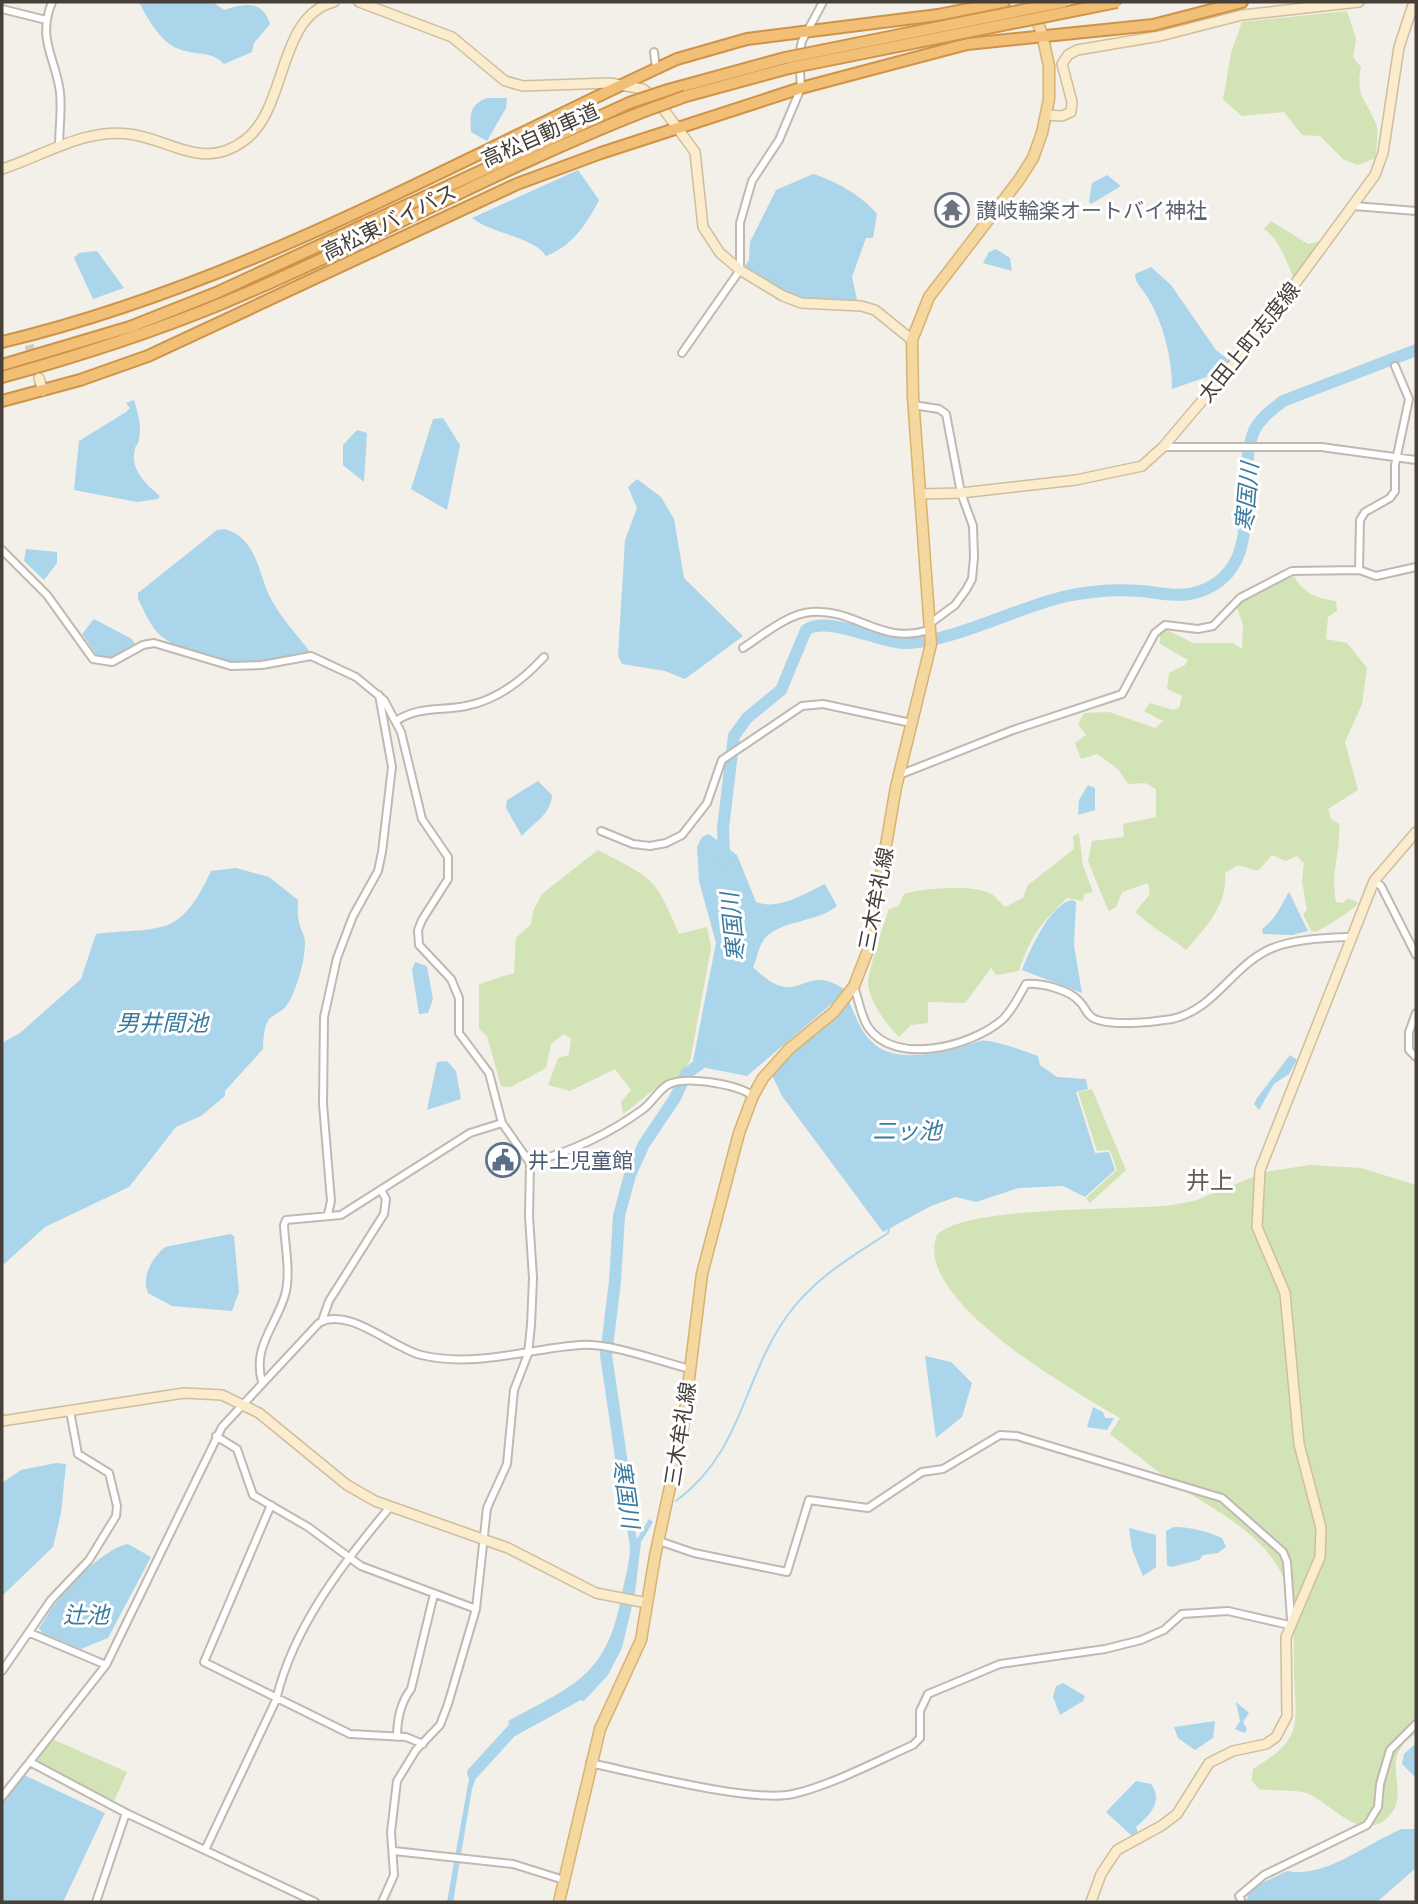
<svg xmlns="http://www.w3.org/2000/svg" width="1418" height="1904" font-family="Poppins,'Noto Sans JP',sans-serif">
  <style>
    .green { fill: #d2e3b6 }
    .water { fill: #abd5ea }
    .lines { fill: none; stroke-linecap: round; stroke-linejoin: round }
    .stream { stroke: #abd5ea; stroke-width: 2 }
    .river { stroke: #abd5ea; stroke-width: 12 }
    .secondary-tunnel { stroke: #d0ccc6; stroke-width: 9; stroke-dasharray: 9 4.5; stroke-linecap: butt }
    .street-casing { stroke: #c1b9b0; stroke-width: 10 }
    .secondary-casing { stroke: #cfbe9d; stroke-width: 12 }
    .primary-casing { stroke: #d9b271; stroke-width: 13 }
    .highway-casing { stroke: #cf9347; stroke-width: 14 }
    .street { stroke: #fff; stroke-width: 6 }
    .secondary { stroke: #faeccc; stroke-width: 9 }
    .primary { stroke: #f5d7a0; stroke-width: 10 }
    .highway { stroke: #f1bf76; stroke-width: 10 }
    .highway-bridge-casing { stroke: #cf9347; stroke-width: 14; stroke-linecap: butt }
    .highway-bridge { stroke: #f1bf76; stroke-width: 10 }
    .labels { text-anchor: middle; dominant-baseline: central; stroke-width: 6; stroke-linejoin: round; paint-order: stroke }
    .street-label { font-size: 21px; fill: #464038; stroke: #fff }
    .worship-label { font-size: 21px; fill: #5b616d; stroke: #fff; text-anchor: start }
    .service-label { font-size: 21px; fill: #4e5e75; stroke: #fff; text-anchor: start }
    .water-label { font-size: 23px; font-style: italic; fill: #397ca1; stroke: #fff }
    .quarter-label { font-size: 24px; fill: #685d50; stroke: #fff }
  </style>
  <rect width="100%" height="100%" fill="#f3efe9"/>
  <!-- green -->
  <path class="green" d="M1347,11L1356,39L1353,57L1361,67C1355,98 1367,100 1376,124C1379,133 1376,148 1376,158L1358,165L1343,159L1320,136L1302,135L1284,112L1242,116L1223,100L1231,53L1242,22Z
    M1271,221L1308,244L1324,240L1294,280C1288,263 1279,239 1264,229Z
    M1294,576C1304,594 1316,598 1336,601L1337,611L1328,617L1326,639L1347,643L1367,668L1362,704L1345,742L1358,790L1328,809L1331,819L1339,824C1341,852 1330,871 1336,902L1343,903L1348,898L1358,903C1353,911 1326,926 1316,932L1311,931L1303,914L1307,910L1302,881L1304,863L1297,856L1286,861L1272,855L1258,871L1238,865L1225,873C1228,904 1206,927 1186,950C1169,936 1151,927 1135,912L1150,894L1148,883L1122,892L1116,907L1109,911L1106,905L1088,861L1092,841L1124,837L1123,824L1156,817V789L1145,783L1128,784L1118,769L1097,754L1081,759L1075,743L1086,735L1078,724L1084,713L1109,712L1155,728L1163,721L1144,711L1150,703L1173,710L1179,708L1182,696L1167,689L1169,673L1185,665L1188,660L1160,644V634L1167,630L1193,643H1233L1242,649L1243,625L1237,607L1246,598Z
    M1079,834L1083,865L1093,892L1084,894L1083,901L1067,898C1041,923 1030,937 1019,971L996,975L991,968L965,1003L928,1002V1023L911,1025L899,1037C886,1023 871,1005 868,984C867,976 885,919 889,909L899,906L904,894C921,888 978,884 993,895C997,898 1001,904 1005,907L1023,898L1028,885L1074,849L1073,836Z
    M598,850C653,879 655,876 679,934L707,927L711,948L690,1061L678,1078C659,1081 641,1102 623,1114L621,1102L631,1090L615,1069L570,1091L548,1085L558,1058L569,1055L571,1039L564,1034L551,1044L546,1068L511,1087L501,1086L487,1036L479,1029V984L514,973L516,938L531,924L533,911L542,894Z
    M1092,1089L1126,1170L1090,1203L1086,1198L1117,1170L1110,1150L1097,1151L1078,1092Z
    M1310,1165L1361,1168L1416,1185V1734C1375,1758 1413,1791 1389,1816C1360,1847 1327,1797 1303,1792C1289,1789 1274,1791 1259,1789L1252,1781L1253,1769C1301,1740 1297,1728 1294,1676C1293,1647 1296,1619 1288,1591C1273,1535 1212,1510 1169,1480C1149,1465 1130,1449 1110,1434L1120,1418C1074,1391 911,1299 937,1235C967,1205 1124,1211 1172,1205L1194,1201L1265,1172Z
    M50,1738L127,1772L114,1801L31,1761Z"/>
  <!-- water -->
  <path class="water" d="M139,2H213L224,10C244,3 263,0 270,24L254,43L252,52L224,64C211,50 196,56 179,49C161,43 147,18 139,2Z
    M487,98H507L506,108L487,141L471,132C470,115 469,105 487,98Z
    M578,170L599,200C587,224 572,246 546,256C533,236 494,235 472,218Z
    M813,174C834,180 864,197 877,214L873,238H866L852,277L857,300L804,301L783,295L744,268L749,260L750,242L776,190Z
    M1107,175L1121,186L1091,204L1089,202L1092,183Z
    M996,249L1010,258L1012,271L983,263L989,252Z
    M97,251L124,288L93,299L74,258L79,253Z
    M1151,267L1171,285L1216,350L1230,361L1221,372L1172,389C1172,358 1164,325 1148,298C1143,289 1135,284 1135,274Z
    M134,400C138,413 142,426 139,439C138,448 137,441 135,449C129,469 147,485 160,496L158,499L137,502L74,490L79,441L126,412L130,408L126,403Z
    M443,418L460,445L447,510L411,489L433,419Z
    M357,430L367,433L364,482L343,465V445Z
    M637,479L661,497L674,519L684,578L743,636L685,679L665,671L622,664L618,656L625,540L637,508L628,487Z
    M225,529C256,538 258,571 269,595C279,616 298,636 312,654C259,663 207,672 161,636C151,628 144,610 138,599V593L217,530Z
    M26,549L57,552V563L44,580L24,561Z
    M94,619L132,639L136,646L113,659L98,657L82,634Z
    M538,781L552,795C550,816 535,821 522,836L506,808L507,800Z
    M1088,785L1095,788V810L1078,815L1079,800Z
    M709,834L737,855L756,902C779,911 805,893 825,884L837,906C816,923 785,919 766,937C758,945 758,958 753,967C800,1014 801,960 844,989L835,1001L747,1076L706,1068L693,1061L716,943L699,881L697,847L702,837Z
    M236,868L269,877L298,900C298,906 297,915 299,922C300,929 305,935 305,942C305,960 299,980 292,996C279,1025 264,1002 263,1049L225,1091V1096L201,1116L176,1127L129,1187L45,1227L2,1266V1043L20,1033L81,979L96,934C162,926 179,940 211,871Z
    M1289,892L1308,931L1292,935L1263,934L1262,929C1277,918 1281,905 1289,892Z
    M1072,900L1076,902L1074,946L1082,993L1022,970C1029,951 1051,903 1072,900Z
    M415,962L427,966L433,999L428,1013L419,1014L412,970Z
    M847,997C854,1012 859,1029 871,1041C897,1068 950,1050 980,1041C989,1038 1027,1052 1038,1056L1040,1065L1057,1077L1086,1079L1088,1089L1076,1092L1095,1153L1109,1152L1115,1170L1085,1197L1063,1186L1019,1188L976,1202L956,1197L931,1206L883,1232L782,1096L771,1073Z
    M1290,1055L1297,1060L1289,1074L1274,1084L1259,1110L1254,1104L1257,1098Z
    M447,1061L456,1071L461,1099L427,1110L437,1062Z
    M230,1234L234,1236L239,1292L232,1311L172,1306L148,1293C141,1277 152,1258 165,1247Z
    M925,1356L951,1362L972,1383L962,1417L936,1438Z
    M1093,1407L1103,1412L1105,1418H1114L1107,1430L1087,1427Z
    M56,1463L66,1464L61,1513L53,1547L2,1596V1483L21,1470Z
    M624,1482L637,1539L649,1519L653,1522L641,1542L635,1593L622,1648L608,1675L584,1701L581,1700L515,1736L508,1721C575,1685 608,1675 622,1593C625,1579 629,1564 630,1551C630,1530 617,1501 624,1482Z
    M1174,1527C1191,1527 1206,1531 1222,1538L1226,1547L1218,1553L1203,1555L1199,1560L1171,1567L1167,1565L1166,1531Z
    M1129,1528L1156,1535V1567L1143,1576L1132,1549Z
    M128,1544L151,1557L108,1638L81,1649L42,1633L39,1628C46,1619 50,1608 58,1600C71,1583 107,1547 128,1544Z
    M1063,1683L1085,1696L1083,1701L1060,1715L1053,1697L1056,1686Z
    M1236,1702L1249,1713L1243,1722L1247,1729L1245,1733L1235,1729L1240,1721Z
    M1215,1721L1213,1738L1195,1750L1178,1738L1174,1727Z
    M1416,1743V1778L1402,1764L1404,1754Z
    M483,1759L472,1789L453,1902H447L470,1773L477,1762Z
    M24,1775L105,1813L63,1902H2V1802Z
    M1136,1781L1151,1784C1164,1802 1149,1815 1136,1827L1139,1836L1134,1838L1106,1812Z
    M1402,1829H1416V1868L1377,1902H1247L1248,1890L1287,1871C1325,1879 1367,1843 1402,1829Z"/>
  <g class="lines">
    <!-- stream -->
    <path class="stream" d="M676,1501C744,1450 742,1379 787,1316C814,1278 850,1258 888,1233L890,1226"/>
    <!-- river -->
    <path class="river" d="M724,860L723,828L734,736L747,718L781,690L806,630C826,615 878,642 903,643C949,644 1020,606 1067,596C1091,591 1116,589 1141,591C1160,593 1179,598 1198,592C1270,569 1233,481 1254,431C1260,418 1272,410 1283,401L1416,350
      M627,1498L606,1355L615,1281L619,1216L630,1175L644,1144L675,1098L686,1074L712,1055
      M473,1773L514,1728L527,1721"/>
    <!-- secondary-tunnel -->
    <path class="secondary-tunnel" d="M29,345L37,373"/>
    <!-- street casing -->
    <g class="street-casing">
      <path id="street" d="M52,2C37,40 55,56 60,92C62,110 59,129 59,147
        M2,9L46,20
        M654,52L656,69
        M1354,206L1416,211
        M682,353L740,270V223L752,181L779,140L801,88L799,55L802,41L823,2
        M913,405L939,409L946,414L961,493L973,526L974,557L972,579L966,590L955,605L932,622
        M1163,447H1321L1416,460
        M2,550L47,595L93,659L112,662L143,645L154,643L231,666L262,665L311,656L356,677L384,700L401,732L422,819L448,857V879L422,920L418,930L419,945L451,979L459,998V1033L489,1073L502,1123L530,1163L529,1216L533,1278L531,1325L528,1354L514,1390L507,1464L487,1508L476,1609L448,1704L440,1725L416,1750L397,1781L391,1832L394,1875L382,1902
        M1359,570L1360,520L1365,512L1390,498L1395,491V465L1409,399L1395,366
        M743,648C763,635 787,614 811,612C856,608 882,647 931,629
        M396,721C418,706 441,711 466,706C497,700 523,680 544,657
        M899,775L1013,730L1122,694L1155,633L1165,625L1198,629L1213,626L1240,598L1292,571L1359,570L1376,576L1416,567
        M601,831L633,844L650,846L666,843L682,835L707,803L722,760L802,706L823,704L911,723
        M1374,881L1381,886L1416,955
        M854,986C858,998 861,1016 868,1027C895,1067 972,1046 1002,1020C1012,1011 1019,996 1026,984C1041,983 1069,989 1080,1002C1085,1007 1086,1014 1093,1018C1109,1027 1154,1022 1172,1019C1213,1010 1231,969 1266,951C1289,939 1325,938 1350,937
        M1416,1013L1409,1032V1050L1416,1057
        M530,1163C569,1152 609,1134 642,1110C652,1103 658,1090 669,1084C687,1076 737,1084 753,1096
        M328,1214L331,1201L323,1104L324,1017L337,958L353,916L378,871L382,852L392,767L379,695
        M322,1321L329,1301L384,1214L386,1199L381,1190
        M262,1382C252,1347 276,1326 285,1295C291,1273 285,1247 284,1225L286,1220L341,1215L470,1133L502,1123
        M216,1436L237,1449L253,1495L308,1527L361,1566L476,1609
        M271,1505L204,1662L350,1734L406,1737L423,1744
        M659,1541L694,1553L787,1572L809,1500L868,1508L922,1472L943,1469L1000,1435L1017,1436L1222,1498L1283,1552L1287,1562L1291,1619
        M30,1633L106,1665
        M2,1671L51,1600L89,1560L116,1516L117,1506L109,1473L78,1454L70,1411
        M397,1737C397,1720 401,1702 411,1689L434,1594
        M30,1762L126,1813L315,1902
        M590,1763C638,1773 750,1803 793,1794C832,1785 877,1761 913,1745L920,1738V1711L928,1694L1000,1664L1105,1649L1141,1640L1164,1630L1182,1614L1228,1611L1289,1625
        M2,1797L106,1665L222,1427L319,1323C348,1306 391,1347 421,1355C476,1368 526,1349 580,1345C612,1343 658,1361 690,1369
        M205,1850L276,1700C293,1627 343,1563 390,1507
        M394,1851L513,1864L564,1880
        M96,1902L126,1813
        M1242,1902L1239,1896L1264,1875L1367,1825L1378,1807L1380,1784L1390,1750L1416,1724"/>
    </g>
    <!-- secondary casing -->
    <g class="secondary-casing">
      <path id="secondary" d="M359,2L452,37L505,81L523,86L610,83L643,89L656,99L695,152L703,227L720,253L740,270L783,296L801,303L861,306L875,310L912,340
        M1047,115L1062,116L1071,112L1072,102L1062,64L1068,55L1077,50L1160,36L1242,15L1359,2
        M2,169C43,156 84,128 129,134C171,139 203,172 245,140C288,108 277,16 334,2
        M39,378L43,391
        M921,494L961,493L1076,480L1142,466L1163,447L1256,337L1375,175L1383,153L1399,47L1414,2
        M2,1421L184,1393L222,1395L259,1413L347,1485L375,1501L508,1548L596,1593L647,1603
        M1091,1902L1101,1874L1117,1850L1161,1826L1177,1814L1209,1763L1233,1751L1266,1744L1276,1737L1287,1716L1286,1637L1320,1557L1321,1528L1299,1444L1285,1293L1257,1227L1260,1170L1374,881L1416,832"/>
    </g>
    <!-- primary casing -->
    <g class="primary-casing">
      <path id="primary" d="M559,1902L600,1729L641,1640L655,1556L683,1427L702,1274L739,1133L753,1096L763,1078L789,1049L834,1012L854,986L868,950L896,787L931,644L913,397L912,340L929,297L1019,180L1033,158L1042,133L1049,99V66L1042,34L1030,2"/>
    </g>
    <!-- highway casing -->
    <g class="highway-casing">
      <path id="highway" d="M668,90L785,58
        M686,96L789,68
        M2,342C241,285 455,161 677,59L747,39L938,15L1004,2
        M2,365L130,327L216,293L629,103
        M2,377C75,357 147,334 218,305C361,246 497,169 642,112
        M2,401L80,380L148,356L517,184L601,153L801,88L967,44L1153,25L1242,2"/>
    </g>
    <!-- street -->
    <use href="#street" class="street"/>
    <!-- secondary -->
    <use href="#secondary" class="secondary"/>
    <!-- primary -->
    <use href="#primary" class="primary"/>
    <!-- highway -->
    <use href="#highway" class="highway"/>
    <!-- highway-bridge casing -->
    <g class="highway-bridge-casing">
      <path id="highway-bridge" d="M785,58L1063,2
        M789,68L1117,2
        M629,103L668,90
        M642,112L686,96"/>
    </g>
    <!-- highway-bridge -->
    <use href="#highway-bridge" class="highway-bridge"/>
  </g>
  <!-- icons -->
  <defs>
    <g id="temple-ring" transform="scale(1.75)"><circle r="9.5" fill="#fff" stroke="#6b7280" stroke-width="1.5"/><path d="M0-6L5-2H3V0L6.5 2.5H4V6H1.5V3h-3V6H-4V2.5H-6.5L-3 0V-2H-5Z" fill="#6b7280"/></g>
    <g id="civic-ring" transform="scale(1.75)"><circle r="9.5" fill="#fff" stroke="#5c6f8a" stroke-width="1.5"/><path d="M-.6-6.5H3V-4.5H.6V-3L4-1V1h2V6H-6V1h2V-1L-.6-3ZM-1.2 2.5V6h2.4V2.5Z" fill="#5c6f8a"/></g>
  </defs>
  <g fill-rule="evenodd">
    <use href="#temple-ring" x="952" y="210"/>
    <use href="#civic-ring" x="503" y="1160"/>
  </g>
  <g class="labels">
    <!-- street labels -->
    <g class="street-label">
      <text transform="translate(540 135) rotate(-24)">高松自動車道</text>
      <text transform="translate(389 222) rotate(-26)">高松東バイパス</text>
      <text transform="translate(1249 342) rotate(-51)">太田上町志度線</text>
      <text transform="translate(876 899) rotate(-79)">三木牟礼線</text>
      <text transform="translate(680 1434) rotate(-81)">三木牟礼線</text>
    </g>
    <!-- worship labels -->
    <g class="worship-label">
      <text x="976" y="210">讃岐輪楽オートバイ神社</text>
    </g>
    <!-- service labels -->
    <g class="service-label">
      <text x="528" y="1160">井上児童館</text>
    </g>
    <!-- water labels -->
    <g class="water-label">
      <text transform="translate(1247 497) rotate(-85)">寒国川</text>
      <text transform="translate(733 927) rotate(-96)">寒国川</text>
      <text x="162" y="1023">男井間池</text>
      <text x="907" y="1131">二ッ池</text>
      <text transform="translate(626 1494) rotate(82)">寒国川</text>
      <text x="86" y="1615">辻池</text>
    </g>
    <!-- quarter labels -->
    <g class="quarter-label">
      <text x="1210" y="1180">井上</text>
    </g>
  </g>
  <!-- border -->
  <rect width="1418" height="1904" fill="none" stroke="#464038" stroke-width="7"/>
</svg>
